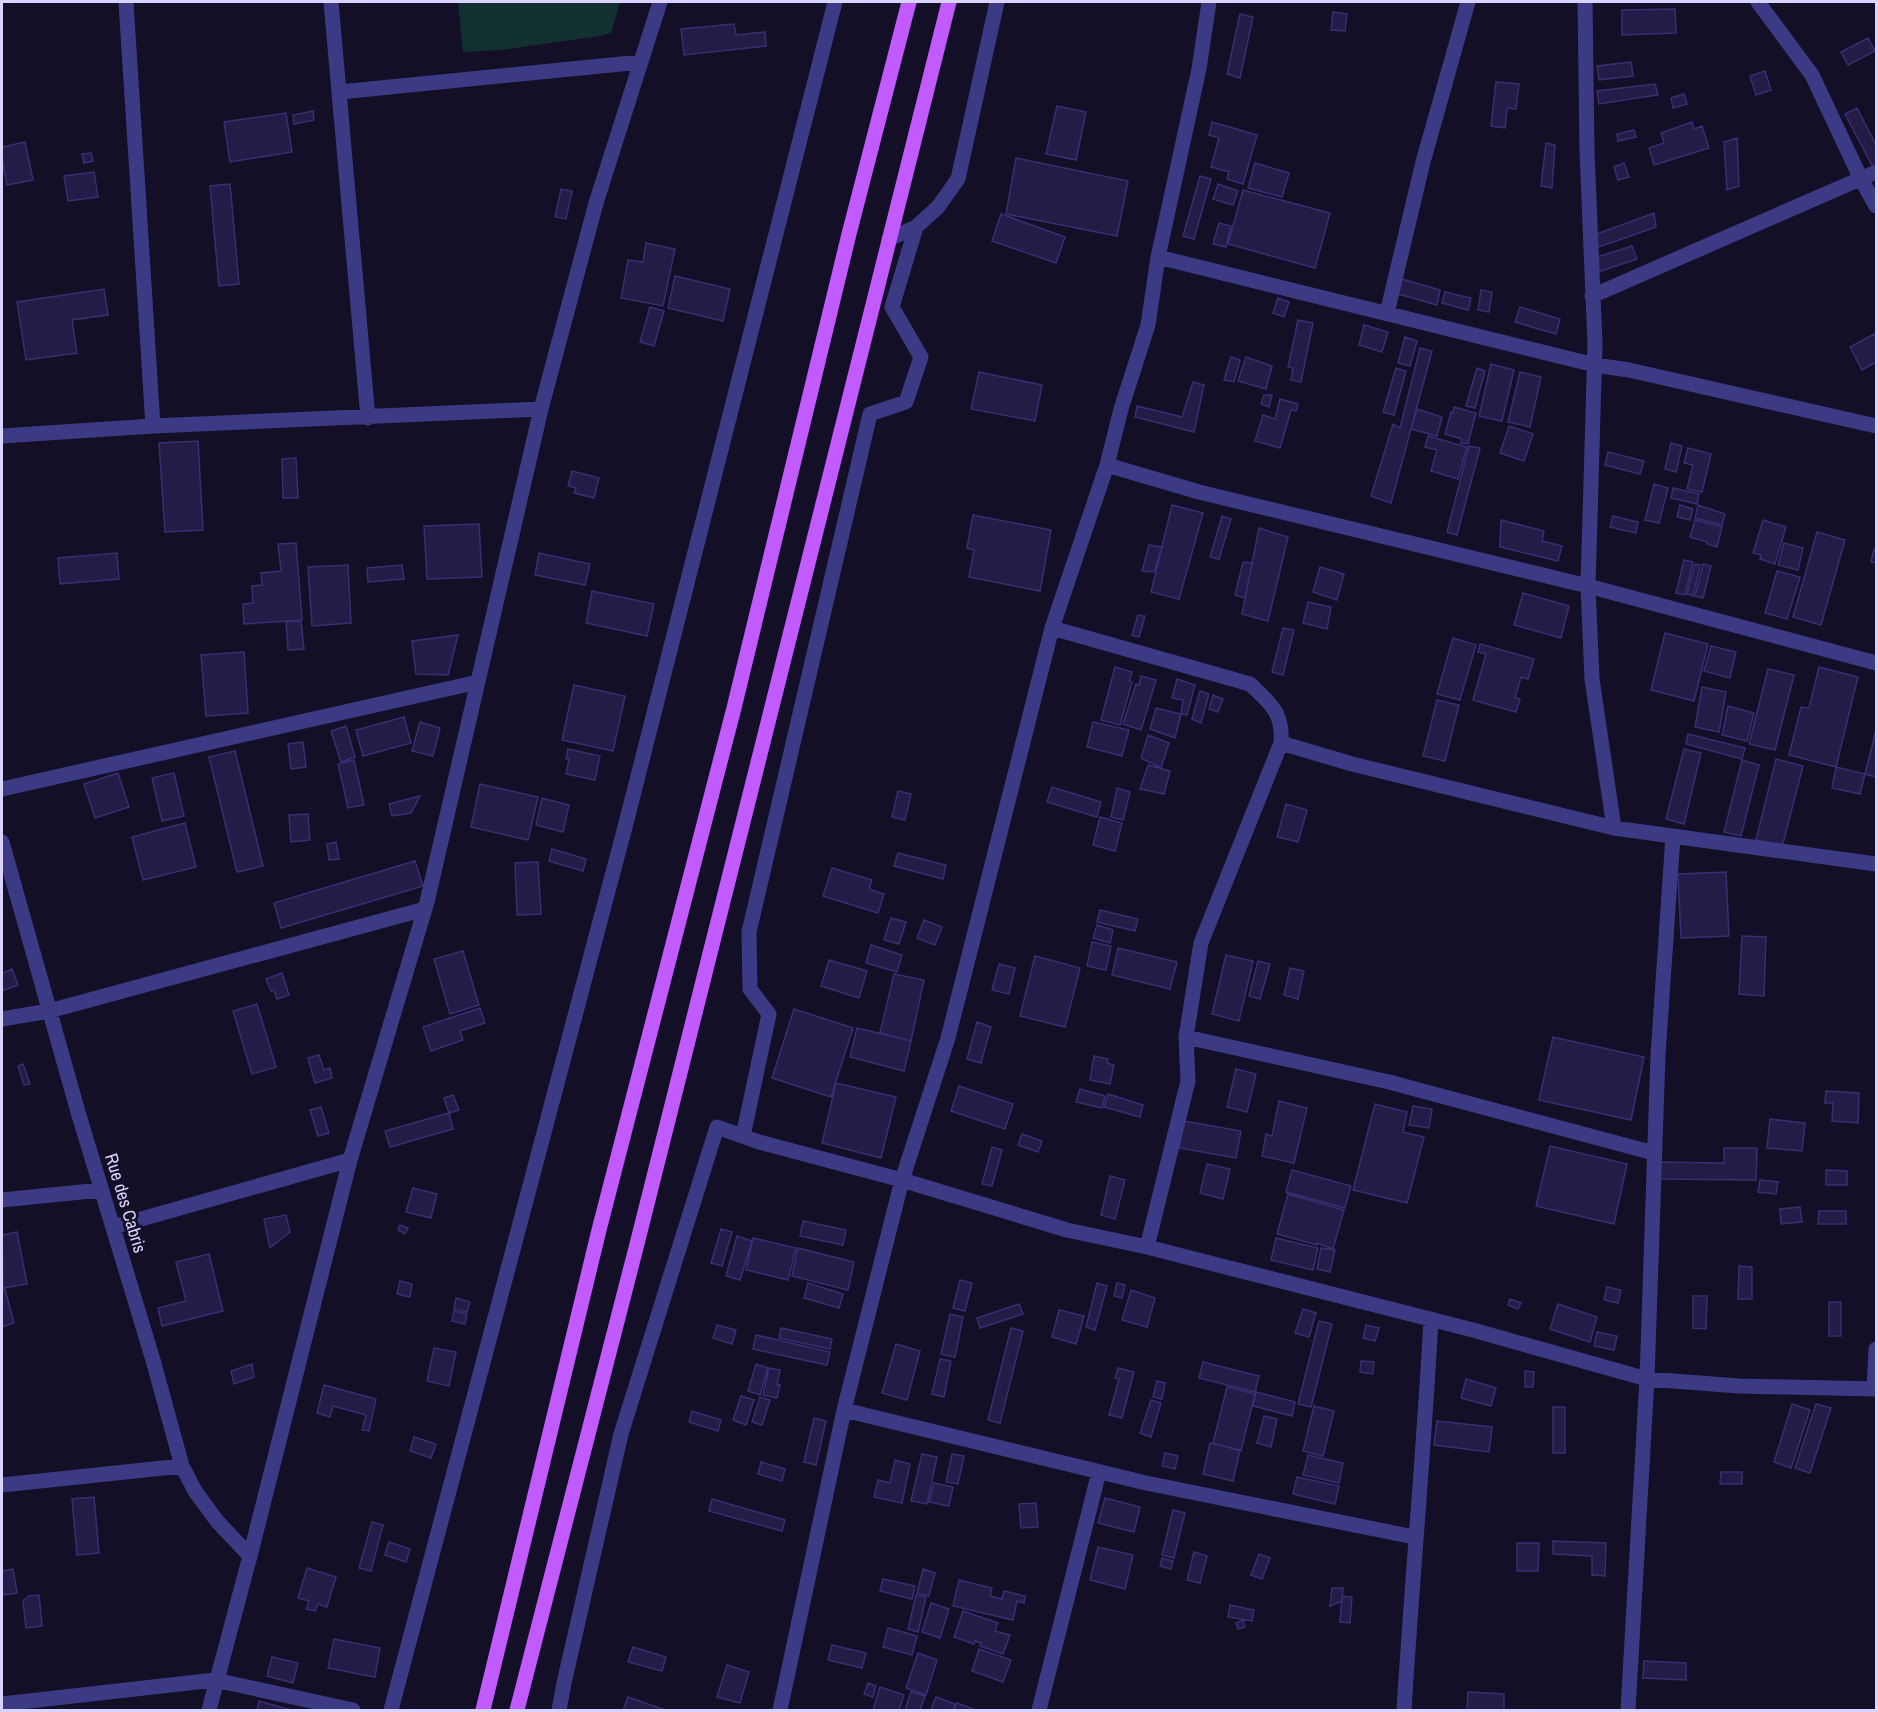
<svg xmlns="http://www.w3.org/2000/svg" width="1878" height="1712" font-family="'Archivo Narrow',sans-serif">
  <style>
    .green { fill: #12302f }
    .building { fill: #241b47; stroke: #3b2d73; stroke-width: 1.5 }
    .lines { fill: none; stroke-linecap: round; stroke-linejoin: round }
    .minor { stroke: #3d3a85; stroke-width: 15 }
    .major { stroke: #c25bff; stroke-width: 15 }
    .labels { text-anchor: middle; dominant-baseline: central; stroke-width: 6; stroke-linejoin: round; paint-order: stroke }
    .street-label { font-size: 18px; fill: #d9d4ff; stroke: #130f26 }
  </style>
  <rect width="100%" height="100%" fill="#130f26"/>
  <!-- green -->
  <path class="green" d="M458,2H620L611,33L600,36L501,50L463,52Z"/>
  <!-- building -->
  <path class="building" d="M1675,9L1676,33L1622,35V10Z
    M1333,12L1347,14L1345,31L1331,30Z
    M1240,14L1253,17L1240,78L1227,74Z
    M734,24L736,35L765,32L766,46L684,55L681,29Z
    M1868,38L1875,51L1848,65L1841,52Z
    M1631,62L1633,76L1599,80L1597,66Z
    M1765,71L1771,90L1756,95L1750,76Z
    M1496,82L1519,84L1516,109L1507,108L1505,128L1491,126Z
    M1655,84L1658,95L1599,104L1597,91Z
    M1684,94L1687,104L1673,108L1671,98Z
    M1057,106L1086,112L1076,160L1046,154Z
    M1857,108L1876,145V170L1875,171L1845,114Z
    M313,111L314,120L294,124L293,115Z
    M286,113L292,152L230,162L224,122Z
    M1212,122L1257,135L1243,184L1227,179L1229,172L1211,167L1219,138L1209,135Z
    M1692,122L1694,129L1702,126L1709,148L1654,165L1649,148L1664,143L1661,133Z
    M1634,130L1636,137L1618,141L1617,134Z
    M1737,138L1739,186L1727,190L1724,142Z
    M25,142L33,180L7,185L2,158V147Z
    M1546,143L1555,145L1552,188L1541,186Z
    M91,153L93,161L84,163L82,154Z
    M1016,158L1128,181L1117,236L1006,214Z
    M1255,163L1289,173L1282,197L1248,188Z
    M1624,163L1629,177L1618,180L1614,167Z
    M94,172L98,197L68,201L64,176Z
    M1200,176L1211,179L1194,239L1183,236Z
    M230,184L239,284L219,286L210,186Z
    M1218,184L1238,191L1233,205L1213,199Z
    M561,189L572,191L566,219L555,217Z
    M1243,190L1330,213L1315,268L1228,244Z
    M1654,213L1656,227L1596,248L1594,235Z
    M1001,214L1065,237L1056,263L992,241Z
    M1219,223L1231,226L1226,247L1213,244Z
    M646,243L675,249L663,306L621,298L628,260L643,262Z
    M1632,246L1637,259L1598,272L1594,258Z
    M675,276L730,289L723,321L668,308Z
    M1402,279L1440,290L1437,305L1398,294Z
    M104,289L108,315L72,320L77,353L26,360L17,302Z
    M1481,290L1492,292L1489,312L1478,310Z
    M1445,292L1471,298L1468,310L1442,303Z
    M1278,298L1289,302L1284,317L1273,313Z
    M650,307L664,311L654,346L640,342Z
    M1520,307L1560,319L1556,334L1515,322Z
    M1298,320L1313,323L1301,382L1291,380L1293,368L1288,367Z
    M1364,325L1388,332L1382,352L1359,345Z
    M1874,334L1876,338V362L1862,370L1850,347Z
    M1405,337L1417,341L1410,366L1398,363Z
    M1420,348L1432,351L1391,503L1371,496L1393,424L1400,428Z
    M1231,357L1240,360L1234,382L1224,380Z
    M1246,357L1272,366L1266,389L1238,381Z
    M1491,364L1514,370L1502,421L1479,416Z
    M1396,368L1406,371L1394,415L1383,412Z
    M1477,368L1485,371L1475,408L1466,406Z
    M979,372L1042,385L1035,421L971,409Z
    M1520,372L1541,377L1530,427L1508,422Z
    M1193,382L1204,385L1194,432L1135,417L1137,406L1182,417Z
    M1264,395H1272L1269,407L1261,404Z
    M1280,399L1298,404L1296,411L1291,410L1280,448L1255,441L1263,415L1275,419Z
    M1454,407L1476,413L1468,444L1461,443L1462,439L1445,434L1451,412L1453,413Z
    M1417,409L1442,417L1437,436L1411,429Z
    M1509,426L1533,434L1524,461L1500,453Z
    M1428,436L1467,447L1458,479L1431,471L1437,450L1425,447Z
    M198,441L203,530L165,532L159,443Z
    M1671,443L1682,446L1676,472L1665,469Z
    M1469,446L1480,448L1457,535L1447,532Z
    M1688,448L1711,454L1702,492L1687,489L1693,465L1684,463Z
    M1608,452L1644,461L1640,474L1605,465Z
    M296,458L298,498H283L282,459Z
    M572,471L599,478L594,498L574,493L576,488L568,486Z
    M1654,484L1668,488L1659,523L1645,520Z
    M1673,488L1699,494L1697,504L1671,498Z
    M1172,505L1203,513L1179,599L1151,592Z
    M1680,505L1693,509L1690,520L1677,517Z
    M1698,505L1725,514L1722,525L1695,518Z
    M973,515L1051,530L1040,591L969,577L974,550L967,548Z
    M1222,516L1231,519L1219,559L1210,557Z
    M1613,516L1638,522L1636,533L1610,527Z
    M1501,520L1544,531L1542,541L1562,546L1558,561L1500,547Z
    M1695,520L1722,527L1717,547L1707,544V542L1690,537Z
    M1763,520L1786,527L1775,564L1760,559L1761,555L1753,553Z
    M479,524L482,577L427,579L424,526Z
    M1259,528L1288,537L1268,621L1242,614Z
    M1817,532L1845,540L1821,625L1793,617Z
    M296,543L302,620L244,624L243,604L253,603L252,586L262,585L261,573L281,571L278,544Z
    M1784,543L1803,548L1798,570L1778,565Z
    M1149,545L1162,547L1154,572L1142,571Z
    M1874,549L1876,550V563L1871,562Z
    M117,553L119,579L60,584L58,558Z
    M539,553L590,564L585,585L535,575Z
    M1684,560L1693,562L1685,595L1676,593Z
    M1243,562L1252,563L1245,598L1235,595Z
    M1695,564L1700,565L1693,596L1687,594Z
    M1703,564L1711,566L1703,598L1695,596Z
    M348,565L351,623L312,626L308,567Z
    M402,565L404,579L368,582L367,568Z
    M1320,567L1344,574L1337,600L1313,592Z
    M1777,571L1800,577L1787,619L1765,613Z
    M592,591L654,604L647,636L586,623Z
    M1523,593L1569,606L1561,638L1514,625Z
    M1308,602L1331,607L1327,629L1303,623Z
    M1138,615L1145,616L1139,637L1132,635Z
    M301,621L304,649L288,650L286,622Z
    M1283,628L1294,630L1283,675L1272,672Z
    M1665,633L1708,644L1694,701L1651,690Z
    M458,635L448,675L416,674L412,641Z
    M1453,638L1476,645L1460,700L1437,694Z
    M1480,644L1534,659L1528,679L1521,677L1515,698L1520,699L1516,712L1473,700L1486,654L1478,652Z
    M1711,646L1736,652L1730,678L1704,671Z
    M244,652L248,713L206,716L201,655Z
    M1115,667L1132,672L1129,681L1132,682L1120,725L1101,720Z
    M1819,667L1858,677L1836,767L1789,755L1801,707L1809,708Z
    M1768,669L1794,675L1775,750L1749,744Z
    M1141,676L1156,680L1141,730L1123,724L1136,684L1139,685Z
    M1177,679L1195,685L1187,715L1181,714L1183,700L1172,698Z
    M574,685L625,696L613,751L562,740Z
    M1702,687L1726,692L1719,732L1695,727Z
    M1200,691L1209,694L1201,723L1192,719Z
    M1213,695L1223,699L1218,712L1209,709Z
    M1437,700L1459,705L1445,761L1423,756Z
    M1728,706L1754,713L1747,741L1722,735Z
    M1156,708L1181,714L1175,738L1150,729Z
    M404,717L411,743L363,756L356,730Z
    M420,722L440,728L433,756L412,751Z
    M1093,722L1129,730L1122,756L1087,747Z
    M346,726L355,757L341,762L331,731Z
    M1876,730V777L1865,774Z
    M1688,734L1745,748L1742,759L1686,744Z
    M1148,735L1169,743L1161,768L1141,758Z
    M303,742L306,767L291,769L288,744Z
    M568,749L600,756L595,780L566,774L569,759H566Z
    M1684,749L1701,753L1684,824L1666,819Z
    M235,751L263,866L237,872L209,757Z
    M1776,759L1803,766L1782,847L1756,840Z
    M354,760L364,805L348,808L338,764Z
    M1742,760L1759,765L1741,836L1724,832Z
    M1148,765L1170,771L1164,794L1140,789Z
    M1836,767L1865,774L1860,794L1832,788Z
    M118,773L129,807L95,818L84,784Z
    M174,773L184,816L162,821L152,778Z
    M480,784L538,797L528,840L471,827Z
    M1052,787L1101,802L1097,817L1047,802Z
    M1117,788L1130,792L1123,820L1111,817Z
    M898,791L911,794L905,820L892,817Z
    M420,796L411,813L392,816L389,804Z
    M542,798L569,805L563,832L536,825Z
    M1286,804L1307,810L1298,842L1277,837Z
    M308,814L310,840L291,842L289,815Z
    M1100,817L1122,823L1115,851L1093,845Z
    M185,823L196,867L143,880L132,837Z
    M336,842L339,859L329,860L327,844Z
    M552,849L586,859L583,871L549,861Z
    M898,853L946,865L943,879L894,866Z
    M415,861L423,886L281,928L274,903Z
    M538,862L541,914L517,915L515,863Z
    M832,868L872,880L869,889L884,894L878,913L823,896Z
    M1726,872L1729,936L1681,938L1678,874Z
    M1100,910L1138,919L1135,931L1097,922Z
    M891,918L906,922L899,944L884,940Z
    M924,920L942,927L935,945L917,938Z
    M1097,925L1113,930L1110,943L1093,938Z
    M1742,936L1766,937L1764,996L1739,994Z
    M1092,942L1111,946L1106,970L1087,966Z
    M871,945L902,955L897,972L866,963Z
    M1118,948L1177,962L1170,989L1112,975Z
    M463,951L479,1005L450,1014L434,959Z
    M1226,955L1253,961L1239,1021L1212,1014Z
    M1035,956L1080,968L1065,1027L1020,1016Z
    M829,960L867,971L859,998L821,986Z
    M1258,961L1270,964L1260,999L1249,996Z
    M999,964L1015,968L1009,994L992,990Z
    M1290,968L1304,971L1298,999L1284,995Z
    M12,969L18,985L2,991V973Z
    M282,973L289,995L277,999L274,990L271,991L266,979Z
    M894,974L924,980L911,1041L880,1033Z
    M257,1004L276,1067L252,1074L233,1011Z
    M480,1008L485,1023L460,1031L463,1040L431,1051L423,1027Z
    M794,1009L853,1028L831,1097L772,1078Z
    M977,1022L991,1027L981,1063L967,1059Z
    M857,1028L911,1041L904,1071L850,1057Z
    M1553,1037L1644,1057L1631,1120L1539,1100Z
    M319,1055L324,1070L330,1068L332,1078L315,1083L308,1058Z
    M1094,1056L1108,1059L1107,1063L1114,1065L1110,1084L1090,1080Z
    M23,1064L30,1084L24,1085L18,1066Z
    M1236,1069L1256,1074L1247,1112L1227,1107Z
    M836,1083L896,1097L881,1158L822,1143Z
    M959,1086L1013,1104L1005,1129L951,1111Z
    M1080,1089L1105,1096L1102,1108L1076,1102Z
    M1826,1091L1859,1093L1858,1123L1832,1121L1833,1103H1825Z
    M1108,1094L1143,1105L1140,1117L1104,1107Z
    M453,1095L459,1110L449,1113L444,1098Z
    M1279,1101L1307,1108L1294,1163L1262,1156L1266,1134L1272,1136Z
    M1375,1104L1407,1112L1403,1132L1424,1137L1407,1203L1353,1190Z
    M1413,1106L1432,1109L1429,1128L1409,1125Z
    M321,1107L329,1133L318,1136L310,1110Z
    M449,1113L453,1129L390,1147L385,1131Z
    M1770,1119L1805,1123L1802,1151L1767,1148Z
    M1184,1121L1241,1131L1236,1158L1179,1148Z
    M1022,1134L1042,1141L1038,1152L1018,1145Z
    M1550,1146L1627,1164L1614,1224L1536,1206Z
    M992,1147L1002,1150L992,1186L982,1184Z
    M1724,1148H1757L1756,1180L1659,1179L1660,1162L1724,1163Z
    M1207,1164L1230,1169L1223,1199L1200,1193Z
    M1292,1170L1351,1186L1345,1208L1286,1192Z
    M1826,1170L1847,1171V1185H1826Z
    M1110,1176L1125,1180L1115,1219L1101,1215Z
    M1760,1180L1778,1182L1776,1194L1758,1192Z
    M413,1188L437,1194L431,1218L406,1212Z
    M1288,1194L1344,1210L1333,1249L1317,1243V1245L1277,1234Z
    M1800,1207L1802,1222L1781,1224L1780,1209Z
    M1819,1211H1846V1224H1818Z
    M286,1215L290,1232L270,1248L264,1219Z
    M803,1221L846,1230L843,1245L800,1236Z
    M400,1225L408,1228L405,1234L398,1230Z
    M721,1229L732,1232L722,1266L711,1263Z
    M17,1232L27,1284L3,1288L2,1235Z
    M737,1236L752,1241L740,1280L726,1276Z
    M753,1238L796,1248L788,1280L746,1270Z
    M1276,1238L1318,1248L1313,1270L1271,1260Z
    M798,1248L854,1262L848,1290L792,1276Z
    M1321,1248L1335,1250L1330,1272L1317,1269Z
    M209,1254L223,1311L162,1326L158,1308L186,1301L176,1262Z
    M1739,1266L1752,1267V1299H1738Z
    M960,1280L972,1283L965,1311L953,1308Z
    M400,1281L412,1284L410,1297L397,1294Z
    M808,1283L843,1294L839,1308L804,1298Z
    M1097,1283L1107,1286L1095,1330L1086,1327Z
    M1117,1283L1125,1285L1122,1298L1114,1296Z
    M1607,1287L1621,1290L1618,1303L1604,1300Z
    M5,1289L14,1323L2,1327V1290Z
    M1131,1290L1155,1298L1147,1327L1122,1320Z
    M1693,1296H1707L1706,1329L1693,1328Z
    M456,1298L470,1302L467,1312L454,1309Z
    M1510,1299L1521,1303L1518,1309L1508,1305Z
    M1829,1302H1841V1336H1829Z
    M1019,1304L1023,1314L980,1328L977,1318Z
    M1558,1304L1597,1317L1590,1342L1550,1329Z
    M1303,1309L1316,1313L1309,1337L1295,1333Z
    M1059,1310L1084,1316L1076,1344L1052,1337Z
    M454,1311L467,1314L465,1324L452,1321Z
    M950,1314L963,1317L955,1357L941,1354Z
    M1319,1321L1332,1324L1311,1407L1298,1404Z
    M717,1325L736,1330L732,1344L713,1338Z
    M1366,1325L1379,1328L1375,1341L1363,1338Z
    M781,1328L832,1339L830,1349L779,1338Z
    M1011,1328L1023,1331L1000,1423L988,1420Z
    M1597,1332L1617,1336L1614,1350L1594,1346Z
    M756,1335L830,1352L827,1365L753,1349Z
    M896,1344L920,1351L907,1400L882,1393Z
    M434,1348L456,1352L449,1386L427,1381Z
    M940,1359L951,1361L944,1397L932,1394Z
    M1361,1361L1374,1362L1373,1374L1360,1372Z
    M1203,1362L1259,1376L1255,1392L1199,1378Z
    M252,1364L254,1377L234,1384L231,1371Z
    M756,1364L768,1368L760,1395L748,1391Z
    M769,1368L780,1370L777,1385H780L777,1398L763,1395Z
    M1118,1368L1134,1372L1122,1418L1109,1415L1119,1379L1115,1378Z
    M1525,1371L1534,1372L1533,1387H1525Z
    M1466,1379L1496,1388L1491,1406L1461,1398Z
    M1157,1381L1165,1383L1162,1399L1153,1397Z
    M324,1385L376,1399L369,1431L362,1430L366,1415L333,1406L330,1417L317,1413Z
    M1227,1387L1255,1394L1241,1451L1213,1443Z
    M1256,1392L1295,1402L1292,1416L1253,1406Z
    M741,1396L754,1400L746,1425L733,1420Z
    M760,1397L770,1400L762,1425L752,1422Z
    M1151,1400L1161,1403L1151,1437L1140,1433Z
    M1792,1404L1810,1410L1791,1468L1774,1462Z
    M1816,1404L1831,1408L1810,1473L1795,1468Z
    M1314,1406L1334,1411L1323,1456L1303,1451Z
    M1553,1407H1565V1453H1553Z
    M692,1411L721,1420L718,1431L689,1422Z
    M1264,1416L1277,1419L1271,1447L1257,1443Z
    M814,1418L826,1421L816,1465L804,1462Z
    M1437,1421L1492,1427L1489,1452L1434,1445Z
    M414,1437L436,1444L431,1458L410,1451Z
    M1210,1443L1240,1450L1233,1481L1203,1474Z
    M1165,1453L1178,1456L1175,1469L1162,1466Z
    M922,1454L937,1457L927,1504L911,1501Z
    M952,1454L964,1456L958,1484L946,1482Z
    M1308,1455L1343,1463L1339,1483L1303,1475Z
    M895,1460L910,1464L902,1503L874,1497L878,1480L890,1483Z
    M761,1462L785,1469L782,1481L758,1474Z
    M1721,1472H1742V1484H1720Z
    M1297,1477L1339,1486L1335,1504L1293,1494Z
    M934,1483L953,1487L949,1506L929,1502Z
    M94,1497L99,1553L77,1555L72,1499Z
    M1105,1498L1140,1507L1134,1532L1098,1523Z
    M712,1499L785,1520L782,1531L709,1511Z
    M1036,1503L1038,1527L1021,1528L1019,1504Z
    M1173,1510L1185,1513L1174,1558L1162,1555Z
    M372,1522L383,1525L371,1571L359,1568Z
    M1553,1541L1606,1543L1605,1576L1592,1575V1556L1553,1554Z
    M389,1542L410,1549L406,1562L385,1555Z
    M1517,1543H1539L1538,1571H1517Z
    M1098,1547L1133,1555L1125,1589L1090,1580Z
    M1194,1552L1207,1556L1200,1583L1187,1580Z
    M1259,1554L1270,1558L1262,1579L1251,1575Z
    M1162,1558L1173,1561L1171,1569L1160,1566Z
    M307,1568L336,1577L327,1607L318,1604L315,1611L306,1609L309,1601L298,1598Z
    M13,1569L17,1593L2,1595V1571Z
    M923,1569L935,1573L929,1596L917,1593Z
    M883,1579L915,1586L912,1599L880,1591Z
    M959,1580L992,1588L990,1596L1002,1599L1004,1591L1025,1596L1024,1603L1017,1601L1013,1620L953,1606Z
    M1332,1588H1343L1342,1601L1330,1606Z
    M39,1595L42,1626L26,1628L23,1601L29,1596Z
    M916,1595L926,1597L918,1632L908,1629Z
    M1342,1596L1352,1597L1350,1623L1340,1622Z
    M931,1603L949,1609L940,1638L922,1632Z
    M1230,1605L1254,1610L1252,1621L1228,1617Z
    M963,1611L998,1623L995,1631L1010,1635L1003,1654L980,1646L981,1643L975,1641L974,1644L954,1637Z
    M1243,1620L1245,1627L1238,1629L1236,1623Z
    M888,1628L917,1636L912,1655L883,1647Z
    M334,1639L380,1648L375,1677L328,1668Z
    M832,1645L866,1653L862,1668L828,1660Z
    M633,1647L666,1657L662,1671L628,1662Z
    M979,1649L1011,1660L1003,1682L972,1671Z
    M918,1653L937,1660L926,1695L906,1688Z
    M272,1657L298,1663L293,1683L267,1676Z
    M1644,1661L1686,1663V1680L1643,1678Z
    M727,1665L749,1672L740,1703L717,1697Z
    M868,1683L876,1686L873,1697L864,1694Z
    M880,1687L904,1695L899,1710H873Z
    M911,1692L925,1696L920,1710H905Z
    M1468,1692L1504,1694V1710H1467Z
    M628,1697L665,1710H623Z
    M936,1697L955,1704L953,1710H931Z
    M259,1701L291,1710H257Z
    M957,1703L976,1710H954Z"/>
  <g class="lines">
    <!-- minor -->
    <path class="minor" d="M126,2L153,426
      M331,2L368,418
      M1585,2L1587,151L1595,344L1588,586L1592,679L1614,828
      M1758,2L1812,75L1861,179L1876,206
      M340,92L641,62
      M889,239L916,227L938,207L958,179L997,2
      M1158,257L1595,365L1629,370L1876,426
      M1592,296L1876,172
      M1387,313L1423,162L1468,2
      M2,436L153,426L541,409
      M1107,465L1199,492L1588,586L1876,663
      M1052,628L1250,684C1271,704 1283,712 1281,743L1201,943L1186,1037L1188,1081L1147,1247
      M1281,743L1352,764L1614,828L1876,864
      M2,789L478,682
      M2,842L78,1112L153,1360L182,1466L195,1491L217,1521L250,1556
      M2,1019L49,1011L425,909
      M1186,1037L1389,1082L1654,1153
      M743,1136L769,1014L750,989L749,932L870,414L906,402L921,357L892,307L916,227
      M2,1200L101,1190
      M113,1227L350,1160
      M1874,1389L1876,1349
      M844,1410L1146,1483L1414,1537
      M2,1485L182,1466
      M2,1704L215,1680L353,1710
      M209,1710L250,1556L350,1160L427,902L541,409L596,203L660,2
      M391,1710L625,827L835,2
      M559,1710L564,1683L621,1434L717,1127L759,1142L902,1180L1067,1230L1147,1247L1473,1330L1647,1379L1739,1386L1876,1389
      M780,1710L844,1410L902,1180L948,1038L1052,628L1107,465L1121,409L1148,325L1158,257L1199,69L1209,2
      M1039,1710L1099,1472
      M1404,1710C1412,1580 1424,1450 1431,1319
      M1628,1710L1647,1379L1658,1055L1673,836"/>
    <!-- major -->
    <path class="major" d="M483,1710L599,1230L734,708L849,234L909,2
      M517,1710L637,1244L949,2"/>
  </g>
  <g class="labels">
    <!-- street labels -->
    <g class="street-label">
      <text transform="translate(126 1203) rotate(73)">Rue des Cabris</text>
    </g>
  </g>
  <!-- border -->
  <rect width="1878" height="1712" fill="none" stroke="#d9d4ff" stroke-width="6"/>
</svg>
